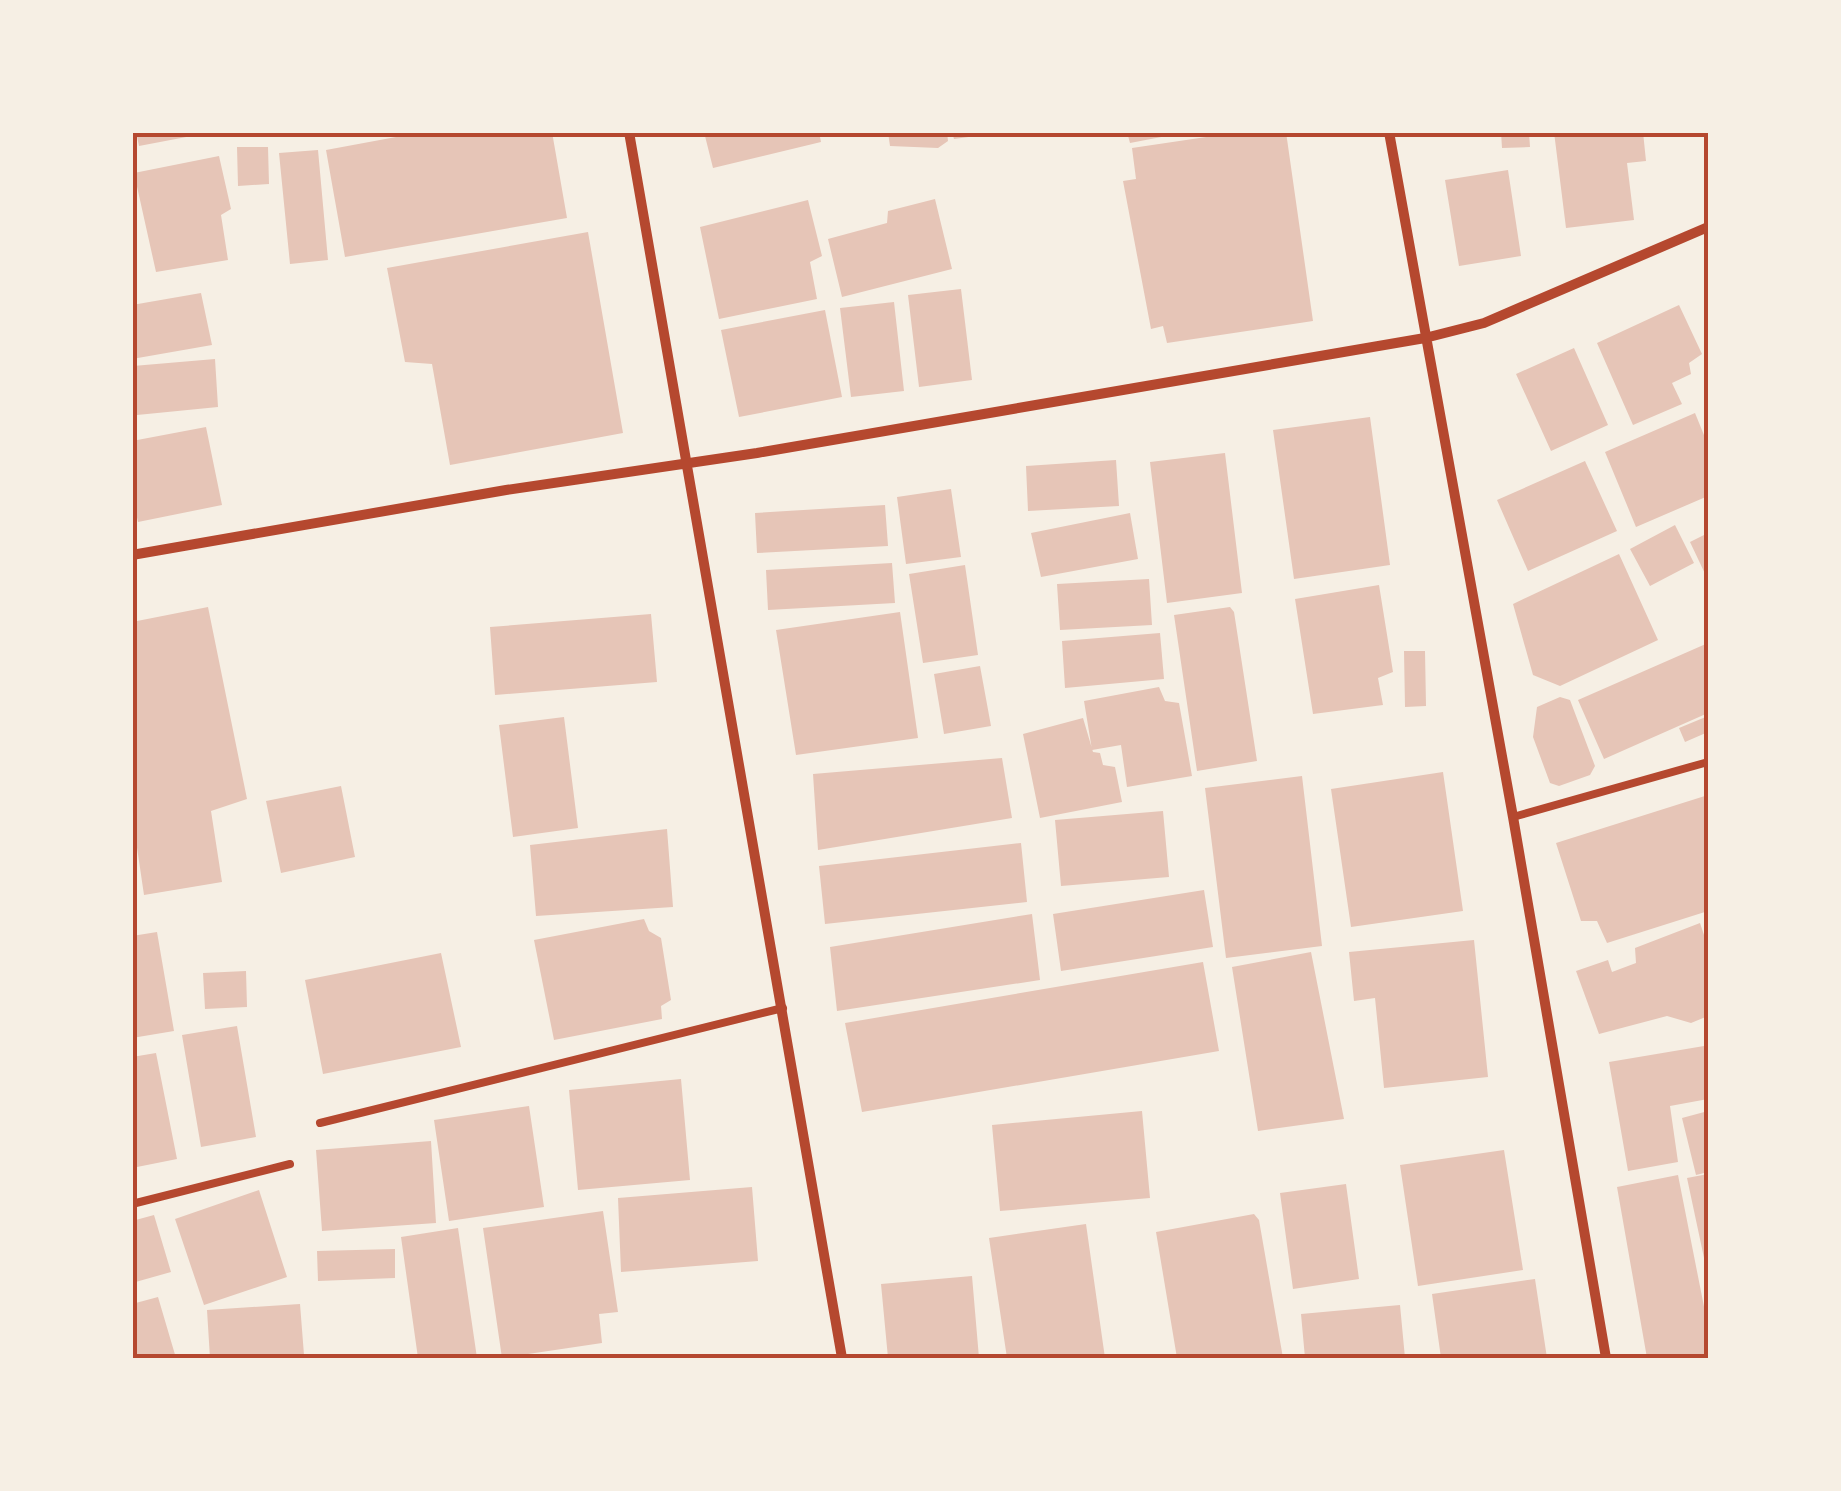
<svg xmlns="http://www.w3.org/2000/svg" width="1841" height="1491" font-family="'Alegreya Sans',sans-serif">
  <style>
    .building { fill: #e6c5b7 }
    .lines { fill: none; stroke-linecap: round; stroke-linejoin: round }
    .service { stroke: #b5482f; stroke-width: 8 }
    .minor { stroke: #b5482f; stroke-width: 10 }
    .neatline { fill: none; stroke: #b5482f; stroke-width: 4 }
  </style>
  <rect width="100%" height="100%" fill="#f6efe4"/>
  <!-- building -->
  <path class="building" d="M136,132H202V134L139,146Z
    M423,132H552L567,218L345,257L326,150Z
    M704,132H819L821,142L713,168Z
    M888,132H947L948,141L938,148L890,146Z
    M952,132H983V135L954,139Z
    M1127,132H1177V134L1130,143Z
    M1240,132H1286L1313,321L1167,343L1163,326L1151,329L1123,181L1136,179L1132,148Z
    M1501,132H1529L1530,147L1502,148Z
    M1554,132H1643L1646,161L1627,163L1634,220L1566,228Z
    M237,147H268L269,184L238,186Z
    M318,150L328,260L290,264L279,153Z
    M219,156L231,209L221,215L228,260L156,272L134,173Z
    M1508,170L1521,256L1459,266L1445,180Z
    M935,199L952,269L842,297L828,239L887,223L888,211Z
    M808,200L822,256L810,262L817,299L719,319L700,227Z
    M588,232L623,433L450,465L432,364L405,362L387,268Z
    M961,289L972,380L919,387L908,295Z
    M201,293L212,345L132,359V305Z
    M894,302L904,391L851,397L840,308Z
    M1679,305L1702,354L1689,363L1691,374L1672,383L1682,404L1633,425L1597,343Z
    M825,310L842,397L739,417L721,330Z
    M1574,348L1608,425L1551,451L1516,374Z
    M215,359L218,407L137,415L133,366Z
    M1695,413L1708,445V496L1636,527L1605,452Z
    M1370,417L1390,565L1294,579L1273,430Z
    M206,427L222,505L138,522L132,494V441Z
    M1225,453L1242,593L1167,603L1150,462Z
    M1116,460L1119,506L1028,511L1026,466Z
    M1585,461L1617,531L1528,571L1497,500Z
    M951,489L961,557L906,564L897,497Z
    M885,505L888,546L757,553L755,513Z
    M1130,513L1138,559L1041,577L1031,533Z
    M1675,525L1694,563L1650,586L1630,549Z
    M1708,533V580L1690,542Z
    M1619,554L1658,640L1560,686L1533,675L1513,604Z
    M892,563L895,603L768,610L766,570Z
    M965,565L978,655L923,663L909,574Z
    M1149,579L1152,625L1060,630L1057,584Z
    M1379,585L1393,672L1378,678L1383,705L1313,714L1295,599Z
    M208,607L247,799L211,811L222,882L144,895L135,834L132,835V622Z
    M1230,607L1234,612L1257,761L1197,771L1174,615Z
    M900,612L918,738L796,755L776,630Z
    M651,614L657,682L495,695L490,627Z
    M1160,633L1164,679L1065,688L1062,641Z
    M1708,643V713L1604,759L1578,700Z
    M1404,651H1425L1426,706L1405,707Z
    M980,666L991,726L944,734L934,674Z
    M1159,687L1165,701L1179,703L1192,776L1127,787L1121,745L1092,750L1084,701Z
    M1560,697L1570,700L1595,766L1590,775L1559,786L1550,783L1533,737L1537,707Z
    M1708,716V732L1685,742L1679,728Z
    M564,717L578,828L513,837L499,725Z
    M1083,718L1093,752L1100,753L1103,765L1115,767L1122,802L1040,818L1023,734Z
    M1002,758L1012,818L818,850L813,774Z
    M1443,772L1463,911L1351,927L1331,789Z
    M1302,776L1322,946L1226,958L1205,788Z
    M341,786L355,857L281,873L266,801Z
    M1708,795V911L1607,943L1597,921H1581L1556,843Z
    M1163,811L1169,877L1061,886L1055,820Z
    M667,829L673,907L536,916L530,845Z
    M1021,843L1027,902L825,924L819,866Z
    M1204,890L1213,947L1061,971L1053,914Z
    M1032,914L1040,980L837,1011L830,947Z
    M644,919L649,931L661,938L671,1000L661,1006L662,1019L554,1040L534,940Z
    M1700,923L1708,947V1016L1691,1023L1667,1016L1599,1034L1576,971L1608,960L1612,972L1636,963L1635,948Z
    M157,932L174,1031L132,1038V936Z
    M1474,940L1488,1077L1384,1088L1375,998L1354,1001L1349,952Z
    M1311,952L1344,1119L1258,1131L1232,967Z
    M441,953L461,1047L323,1074L305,980Z
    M1203,962L1219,1051L862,1112L845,1023Z
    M246,971L247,1007L205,1009L203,973Z
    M237,1026L256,1137L201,1147L182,1035Z
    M1704,1046L1708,1072V1099L1670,1106L1678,1162L1628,1171L1609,1062Z
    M156,1053L177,1159L132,1168V1057Z
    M681,1079L690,1180L578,1190L569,1090Z
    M529,1106L544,1207L449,1221L434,1120Z
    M1142,1111L1150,1198L1000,1211L992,1125Z
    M1708,1111V1172L1696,1175L1682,1118Z
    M431,1141L436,1223L322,1231L316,1150Z
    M1504,1150L1523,1270L1418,1286L1400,1165Z
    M1708,1174V1271L1707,1272L1687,1178Z
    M1678,1175L1708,1327V1358H1647L1617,1187Z
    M1346,1184L1359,1279L1293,1289L1280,1193Z
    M752,1187L758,1261L621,1272L618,1198Z
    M259,1190L287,1277L204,1305L175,1219Z
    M603,1211L618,1312L599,1314L602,1343L502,1358L483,1228Z
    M1254,1214L1259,1220L1283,1358H1177L1156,1232Z
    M154,1215L171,1272L132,1283V1221Z
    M1086,1224L1105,1358H1007L989,1238Z
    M458,1228L477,1358H418L401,1237Z
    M395,1249V1278L318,1281L317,1251Z
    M972,1276L979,1358H888L881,1284Z
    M1535,1279L1547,1358H1441L1432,1294Z
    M158,1297L176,1358H132V1304Z
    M300,1304L304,1355L210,1358L207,1310Z
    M1400,1305L1405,1358H1305L1301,1314Z"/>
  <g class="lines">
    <!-- service -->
    <path class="service" d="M1513,817L1708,762
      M320,1123L783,1008
      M132,1204L290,1164"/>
    <!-- minor -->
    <path class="minor" d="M629,132L842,1358
      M1389,132L1513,817L1606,1358
      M132,555L506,490L757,453L1425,338L1484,323L1708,227"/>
  </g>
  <!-- border -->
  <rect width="1841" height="1491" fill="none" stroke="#f6efe4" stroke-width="270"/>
  <rect x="135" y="135" width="1571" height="1221" class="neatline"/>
</svg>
